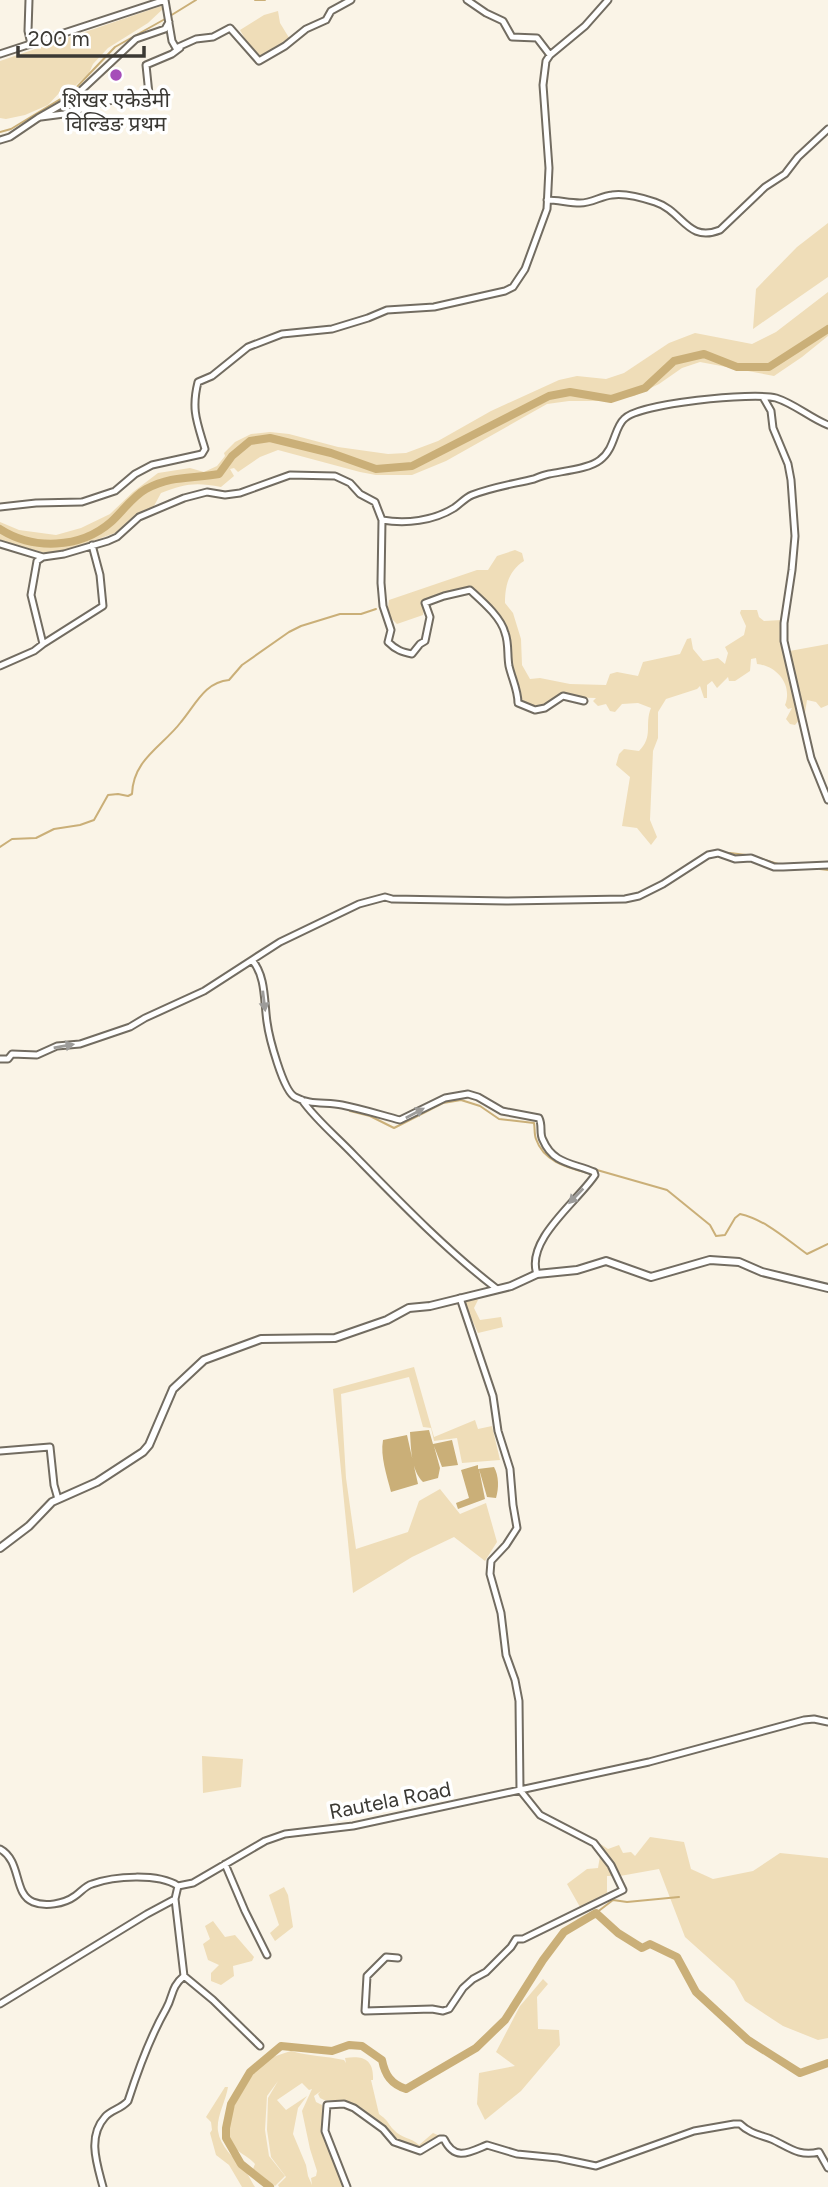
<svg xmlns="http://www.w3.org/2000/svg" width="828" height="2187" font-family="Figtree,'Noto Sans Devanagari',sans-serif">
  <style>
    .green { fill: #efddb8; fill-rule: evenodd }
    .water { fill: #caaf78 }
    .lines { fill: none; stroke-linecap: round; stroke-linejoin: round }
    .stream { stroke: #caaf78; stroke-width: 2 }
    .river { stroke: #caaf78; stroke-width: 8 }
    .minor-casing { stroke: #726c61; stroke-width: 9 }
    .tertiary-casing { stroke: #726c61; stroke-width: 10 }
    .minor { stroke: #fff; stroke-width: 5 }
    .tertiary { stroke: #fff; stroke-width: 6 }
    .oneway { fill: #9d9c9a }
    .poi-dot { fill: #a64db9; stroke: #fff; stroke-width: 2.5 }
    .labels { text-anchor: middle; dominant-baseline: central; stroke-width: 7; stroke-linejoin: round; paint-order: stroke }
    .poi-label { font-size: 21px; fill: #3b3934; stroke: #fff }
    .street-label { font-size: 21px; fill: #3b3934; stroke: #fff }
  </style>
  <rect width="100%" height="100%" fill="#faf4e7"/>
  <!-- green -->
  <path class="green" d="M161,6L165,7L148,23L108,48L93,64L89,73L75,86L61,91L48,105L25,115L6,119L0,118V61Z
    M278,11L280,23L291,41L258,60L255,50L249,46L240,30L264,15Z
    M828,223V277L753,329L756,289L797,247Z
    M828,292V336L802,357L774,376L700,362L682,368L659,384L634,396L604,401H569L547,404L446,461L412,475H376L360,472L278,450L260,457L238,472L234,468L230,469L234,476L221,487C195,482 184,484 161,493L154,506L115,533L71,549L49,554L0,541V522L19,530L56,535L81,528L110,514L133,492L158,473L190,468L204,472L217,466L225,456L224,453L235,442L251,434L270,432L289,434L338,447L388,454L406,453L438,441L491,411L559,380L577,376L606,379L624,373L669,343L695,333L752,344L776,332Z
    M515,550L522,553L524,561C508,571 505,587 505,603L513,613L521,639L522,665L530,679L540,678L570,684L606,685L610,674L617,672L638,676L643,662L680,654L687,639L691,638L693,649L703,661L718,658L725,664L728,653L725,647L744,635L746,626L740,613L741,610H757L759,617L764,621L782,620L784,652L828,644V705L821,708L816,702L807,700L805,713L795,725L790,724L786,719L792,708L788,709L785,705C793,685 777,666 757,664L756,658L751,659L750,671L735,681H729L728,677L717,688L712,681L707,685V698H704L700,686L697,689L666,699L658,712V738L653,751L650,820L657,837L651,845L637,828L622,826L630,777L616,765L619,754L624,749L639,751C654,736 644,725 651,708L638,703L622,704L615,712L610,711L606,704L598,706L593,701L596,698L558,697L548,705L536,709L519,702L506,630L470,589L425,601L423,615L397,624L387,614L389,600L477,570H488L497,556Z
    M467,1293L478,1300L474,1308L480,1320L501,1317L503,1327L478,1333L463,1300Z
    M414,1367L434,1437L475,1420L478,1429L492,1426L500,1460L462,1463L457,1438L434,1441L431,1428L423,1427L409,1377L341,1394L346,1478L356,1549L408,1532L419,1501L440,1489L460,1514L486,1503L497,1542L485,1561L454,1537L412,1557L353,1593L333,1389Z
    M202,1756L243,1759L241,1787L203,1793Z
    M650,1837L684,1842L691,1869L713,1879L753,1871L780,1853L828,1858V2038L818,2040L783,2026L745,2001L734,1981L685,1937L659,1869L620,1876H607V1893L580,1907L567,1884L587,1869L598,1868L600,1856L592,1847L599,1843L608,1849L619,1845L623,1853L631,1852L635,1856Z
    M284,1887L288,1895L293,1927L275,1941L270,1933L279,1925L269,1895Z
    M213,1921L225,1937L235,1935L254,1957L252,1961L233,1966L234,1976L221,1985L211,1981V1973L219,1965L208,1960L203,1944L210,1939L205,1926Z
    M543,1979L548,1984L537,1997L538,2029L559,2030L560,2045L521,2091L485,2120L477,2104L479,2073L515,2066L496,2052L520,2006Z
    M291,2051C309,2056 325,2056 344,2060L346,2063L345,2058C364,2055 374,2060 373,2080H371L379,2114C390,2122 387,2123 394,2130C401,2138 412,2138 419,2145L433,2133L440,2136C403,2170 383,2115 352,2103C344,2100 332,2101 324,2100L320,2098L318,2094L321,2091L314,2096L316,2102L322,2105L324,2137L345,2187H279L278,2185L286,2177L271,2157L267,2130L268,2098L278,2081L267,2096L265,2130L269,2156L285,2176L275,2186L253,2169L255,2164C247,2154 235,2154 230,2138C224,2114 250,2070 271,2058C277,2055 285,2053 291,2051ZM302,2083L309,2090L312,2089L302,2111L310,2149L317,2171L316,2176L311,2178L312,2185L308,2176L306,2165L293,2134L298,2108L307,2096L286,2110L277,2100Z
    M225,2087H228C226,2101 216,2117 218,2131C220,2146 234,2158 243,2168C248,2173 251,2181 255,2187H242L229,2165L216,2155L210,2133L212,2130L211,2122L206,2117Z"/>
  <!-- water -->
  <path class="water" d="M429,1430L433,1444L452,1440L458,1465L442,1467L434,1446L440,1468L438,1478L423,1482C411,1470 411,1449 410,1432Z
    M407,1435L418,1484L391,1492C387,1476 380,1456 383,1440Z
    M478,1465V1469L494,1467C499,1476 499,1488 496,1498L487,1497L479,1469L485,1499L458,1509L456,1503L469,1498L461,1470Z"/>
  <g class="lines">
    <!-- stream -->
    <path class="stream" d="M255,0H265
      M170,16L196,0
      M0,132L11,129L72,92L115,47L165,19
      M0,847L12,839L36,838L54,829L80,825L94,820L108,795L118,794L128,796L132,794C133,759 163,746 181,722C196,704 205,682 229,680L242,665L289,632L301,626L340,614H361L376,609
      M730,853L746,855
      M755,857L778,864H791
      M820,869L828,870
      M350,1111L370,1116L394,1128L443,1103L461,1100L480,1106L499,1119L534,1123C535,1128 534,1134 536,1139C544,1163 570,1168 591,1174
      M597,1170L667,1190L710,1225L716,1236L725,1235L735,1218L740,1214C766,1220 786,1239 807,1254L828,1244
      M596,1913L613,1900L627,1902L679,1897"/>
    <!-- river -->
    <path class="river" d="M0,529C33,550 80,549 111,522C122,512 133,496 146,489C173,475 191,479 219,474L232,456L250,441L270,438L331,453L376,469L412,466L549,396L570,392L611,399L645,388L674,361L704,354L737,367H769L828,329
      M270,2187L241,2164L226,2138V2128L231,2104L250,2072L281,2046L332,2051L349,2045L362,2046L382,2060C385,2075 391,2084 406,2089L476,2048L505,2020L543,1960L564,1932L596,1913L618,1933L642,1948L650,1944L677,1957L696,1992L748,2040L800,2073L828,2063"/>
    <!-- minor casing -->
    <g class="minor-casing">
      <path id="minor" d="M29,0L28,31L31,44
        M165,0L172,41L176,48L196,39L213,37L230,28L259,61L285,46L306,29L326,20L331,11L351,0
        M467,0L486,13L503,21L512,37L537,38L550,55
        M0,54L165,0
        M41,117L64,114L116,99L149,94L146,65L172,54L180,48
        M0,140L10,137L38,118L73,98L136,39L165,29L169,22
        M547,200C558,200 569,203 580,203C592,203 601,196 612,195C624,193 643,198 655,202C683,211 687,243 720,230L765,187L785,174L798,157L828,129
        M763,397L771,411L773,428L788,464L791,480L795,536L792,570L784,623V641L811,758L828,800
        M0,507L36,503L82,502L115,491L135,474L152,465L202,454L205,449C197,422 191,410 198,382L212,376L248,347L282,334L332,329L368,318L387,310L434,307L505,291L513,287L525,269L547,209L549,168L543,85L546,61L550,55L585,26L608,0
        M382,520L381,583L383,606L391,630L388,642C396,650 402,652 412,654L420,644L425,641L430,617L425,603L444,596L470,590C482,601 501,617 505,633C509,643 507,655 509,666C512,679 518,690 518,703L535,710L545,708L563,696L584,701
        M0,544L43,557
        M43,644L103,606L100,575L92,545
        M0,666L34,651L43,644L31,595L37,561L43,557L64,554L108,541L117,537L139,517L184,498L207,492L225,495L240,493L290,475L335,476L350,483L360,494L375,502L382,520C406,524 433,521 454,508C460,504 465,498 472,495C492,487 513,484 534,479C539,477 544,475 549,474C563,471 589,469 600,460C615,449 614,428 624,419C639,403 754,392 776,398C795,404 810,418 828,425
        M252,960L280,942L359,904L385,897L392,899L506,901L625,899L639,896L663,884L708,855L718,853L735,859L751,858L774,867H783L828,865
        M0,1059H8L12,1054L37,1055L57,1046L80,1044L130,1027L145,1018L204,991L252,960C266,976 264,1002 267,1022C269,1037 283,1091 295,1097C309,1105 326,1102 342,1105C362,1109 381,1115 400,1120L445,1098L468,1094L478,1097L502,1111L539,1118C543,1126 539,1133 543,1140C553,1164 573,1163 594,1172L595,1175C578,1201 525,1240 537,1274
        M302,1100C316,1120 337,1137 354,1155C400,1202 446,1250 497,1289
        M0,1451L50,1447L54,1485L58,1499
        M0,1849C22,1861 13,1894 33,1902C45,1907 64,1904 75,1896C81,1892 85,1886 92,1884C114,1876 158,1873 178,1886
        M225,1864L245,1911L267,1955
        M178,1886L193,1883L265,1841L285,1834L353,1826L520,1790L649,1762L804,1720L814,1719L828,1722
        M178,1886L175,1899L184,1976L213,2000L260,2046
        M398,1958L386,1957L367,1976L365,2011L432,2009L443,2011L449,2009L463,1988L473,1979L486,1972L511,1947L516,1939H523L623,1890L611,1865L594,1843L540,1815L520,1790L519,1701L515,1680L506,1655L501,1613L490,1574L491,1561L506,1545L517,1528L513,1505L510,1469L498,1431L493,1396L460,1298
        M0,2004L147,1914L175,1899
        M103,2187C97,2164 87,2137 105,2117C111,2110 121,2109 128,2101C138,2070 150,2037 166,2009C174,1995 170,1988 184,1976
        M347,2187L325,2131L327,2105L344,2104L354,2108L383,2129L394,2142L420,2151L440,2139H444C455,2162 470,2152 487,2145L517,2154L558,2158L596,2166L694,2131L734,2124H740C749,2133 760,2135 771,2139C789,2147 798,2157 819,2152L828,2168"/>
    </g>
    <!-- tertiary casing -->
    <g class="tertiary-casing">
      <path id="tertiary" d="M0,1548L29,1526L52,1502L97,1482L143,1452L149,1445L173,1389L204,1360L261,1339L335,1338L387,1320L409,1308L430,1306L511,1286L537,1274L577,1270L606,1261L651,1277L710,1260L739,1262L762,1272L828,1288"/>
    </g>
    <!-- minor -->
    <use href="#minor" class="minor"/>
    <!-- tertiary -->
    <use href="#tertiary" class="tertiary"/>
  </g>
  <!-- one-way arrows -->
  <defs><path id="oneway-solid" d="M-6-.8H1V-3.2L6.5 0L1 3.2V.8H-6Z" transform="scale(1.75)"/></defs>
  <g class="oneway">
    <use href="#oneway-solid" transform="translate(264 1001) rotate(83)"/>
    <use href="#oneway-solid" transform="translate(64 1046) rotate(-10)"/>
    <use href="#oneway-solid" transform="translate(415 1113) rotate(-28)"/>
    <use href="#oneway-solid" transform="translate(576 1196) rotate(134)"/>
  </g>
  <!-- markers -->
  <circle class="poi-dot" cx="116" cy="75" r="7"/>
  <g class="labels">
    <!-- poi labels -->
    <g class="poi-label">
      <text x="116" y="99">शिखर एकेडेमी<tspan x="116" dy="24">विल्डिङ प्रथम</tspan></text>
    </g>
    <!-- street labels -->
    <g class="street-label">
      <text transform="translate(390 1800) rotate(-11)">Rautela Road</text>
    </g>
  </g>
  <!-- scale -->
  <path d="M18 46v10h126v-10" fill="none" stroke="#3b3934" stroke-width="3.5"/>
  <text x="28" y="46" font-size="21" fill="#3b3934" stroke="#ffffff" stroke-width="5" paint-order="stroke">200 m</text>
</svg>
